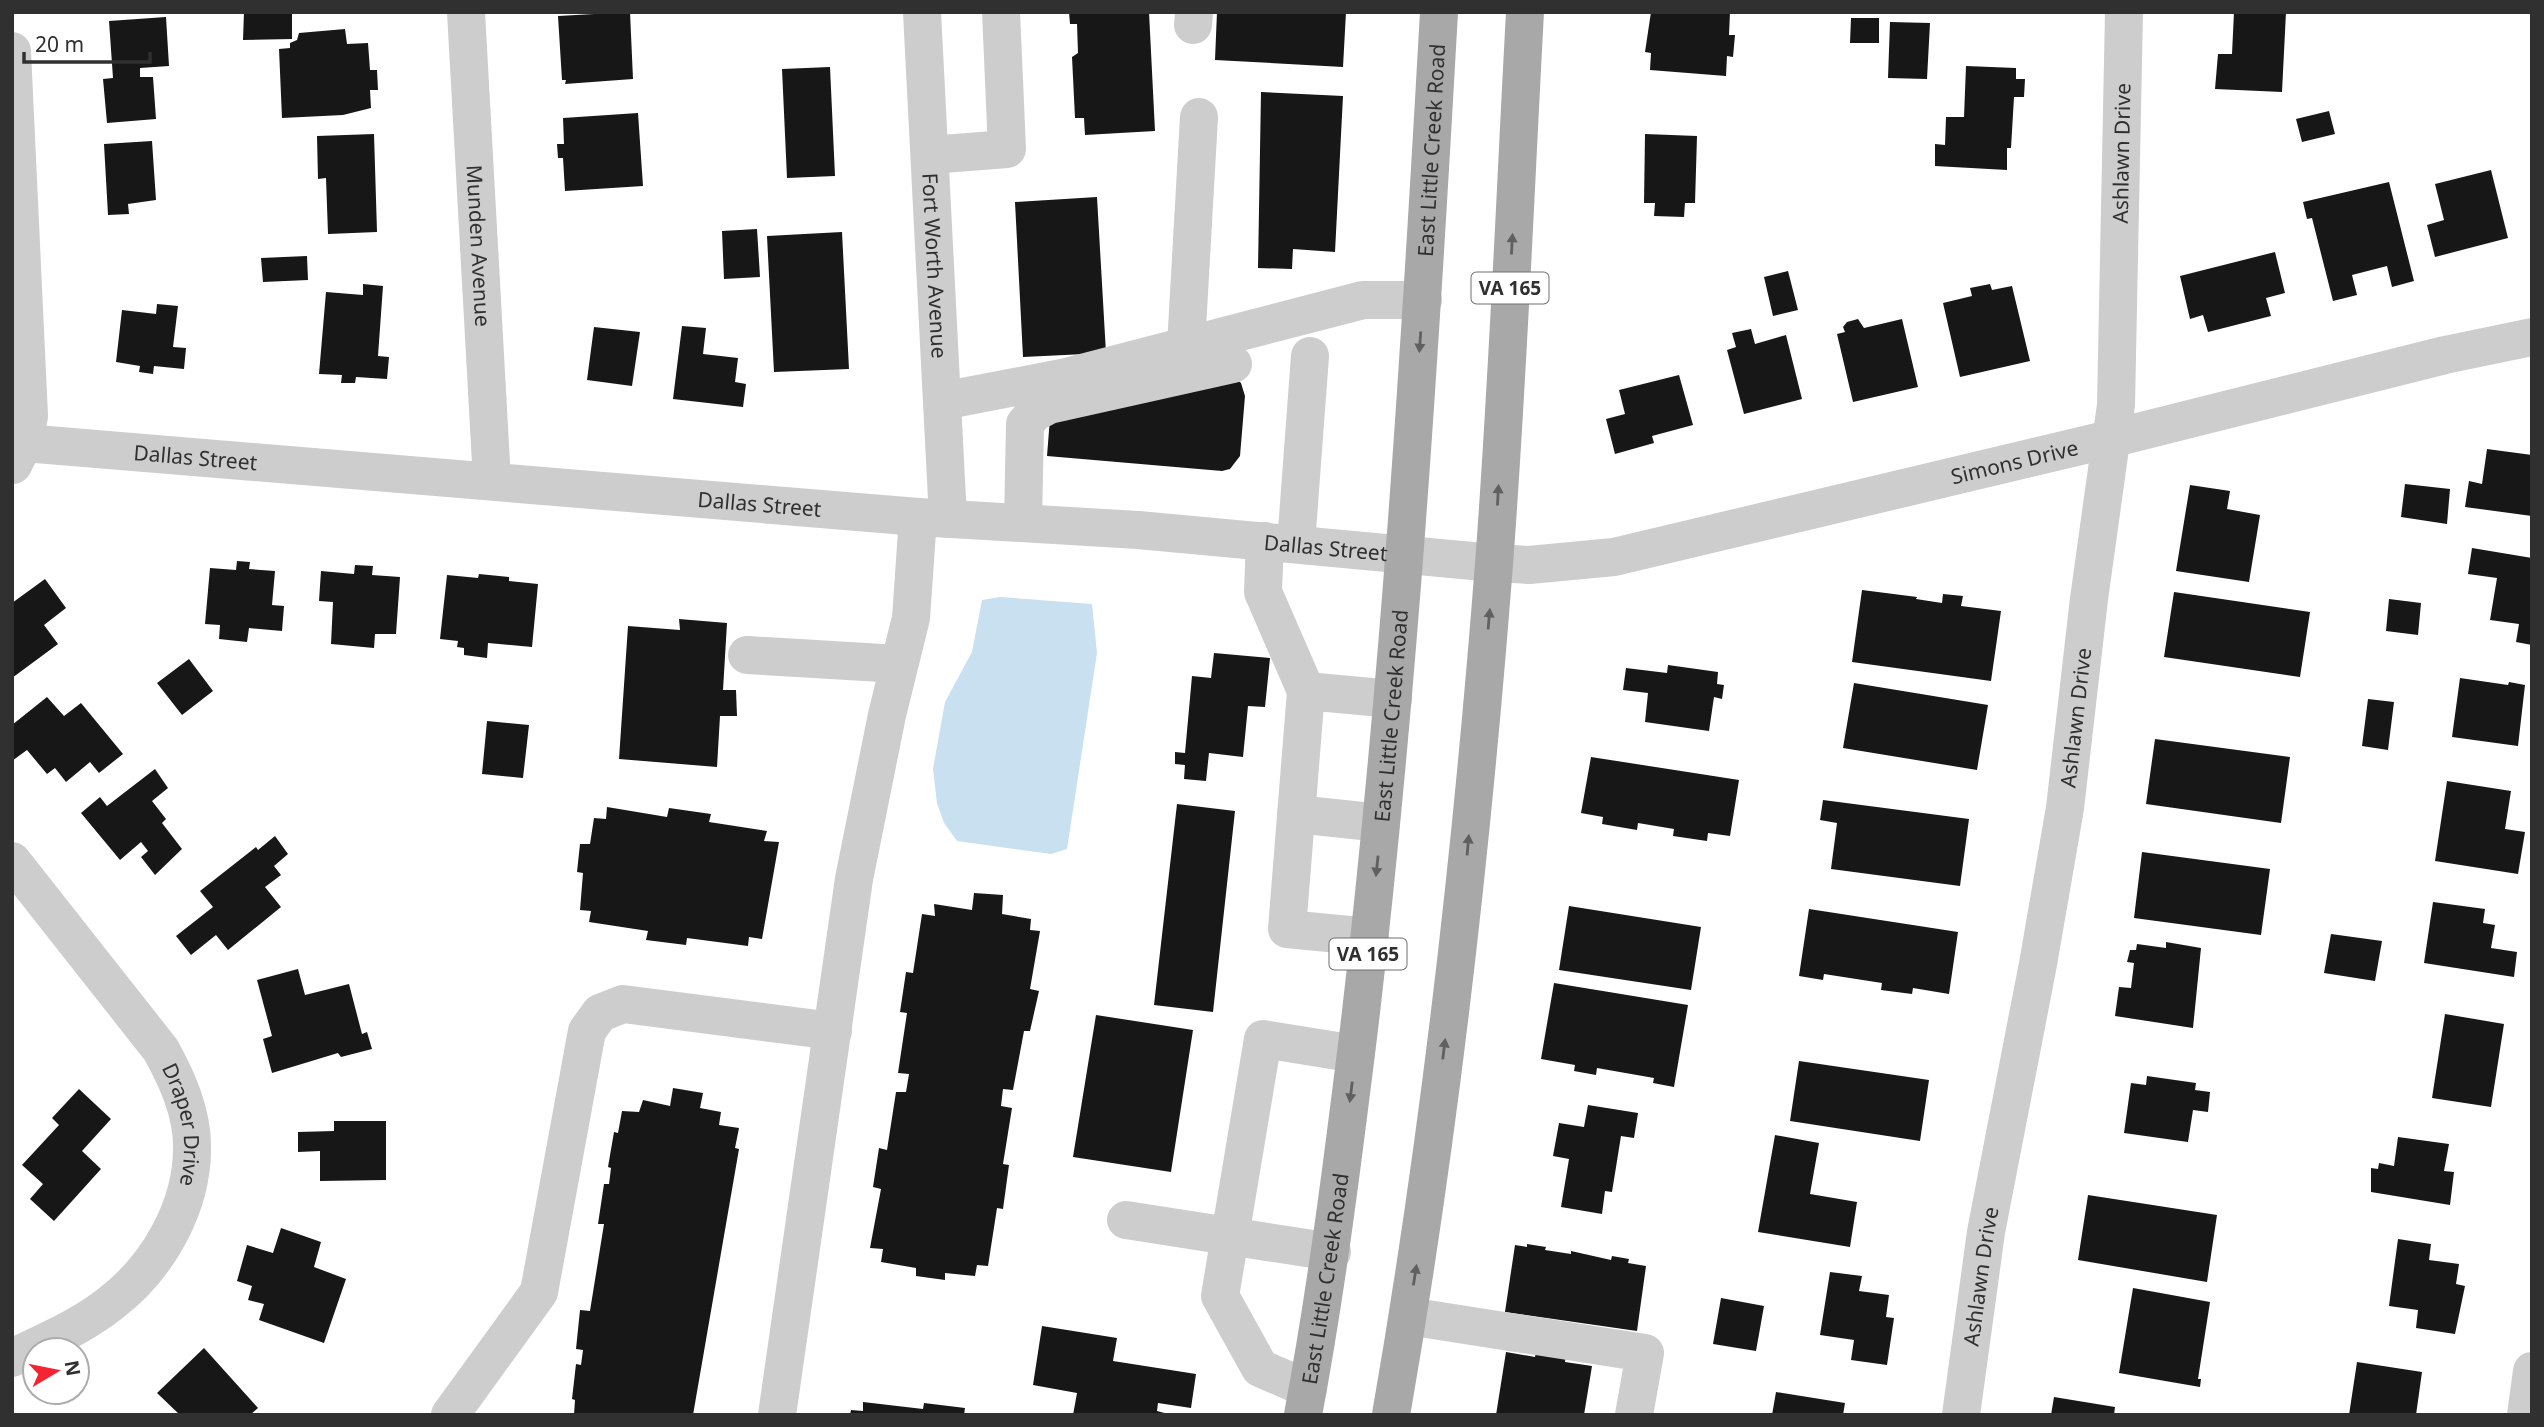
<svg xmlns="http://www.w3.org/2000/svg" width="2544" height="1427" font-family="'Noto Sans',sans-serif">
  <style>
    .water { fill: #c8e0ef }
    .building { fill: #171717 }
    .lines { fill: none; stroke-linecap: round; stroke-linejoin: round }
    .minor { stroke: #cdcdcd; stroke-width: 38 }
    .major { stroke: #a8a8a8; stroke-width: 38 }
    .oneway { fill: #606060 }
    .labels { text-anchor: middle; dominant-baseline: central; stroke-width: 7; stroke-linejoin: round; paint-order: stroke }
    .shield { fill: #fff; stroke: #6e6e6e; stroke-width: 2 }
    .shield-label { font-size: 19px; font-weight: bold; fill: #303030 }
    .street-label { font-size: 21px; fill: #303030; stroke: #fff }
  </style>
  <rect width="100%" height="100%" fill="#fff"/>
  <!-- water -->
  <path class="water" d="M1000,597L1092,604L1097,653L1067,849L1051,854L957,841L944,823L937,803L933,769L945,702L972,652L982,600Z"/>
  <!-- building -->
  <path class="building" d="M244,12H292V39L243,40Z
    M630,12L633,79L565,84L566,80H562L558,16Z
    M1069,12H1149L1155,131L1085,135L1084,118H1075L1072,57L1078,53L1077,24H1070Z
    M1217,12H1346L1343,67L1215,60Z
    M1651,12H1730L1729,35H1735L1733,57L1727,56L1726,76L1650,70L1651,53L1645,52Z
    M2234,12H2286L2282,92L2215,89L2218,54H2232Z
    M166,17L169,66L140,68V77H153L156,119L107,123L103,79L113,78L109,21Z
    M1851,18H1879V43H1850Z
    M1890,22L1930,23L1927,79L1888,78Z
    M345,29L347,44L368,43L370,70H377L378,90H370L371,108L343,115L282,118L279,49L290,48V43L297,40L299,33Z
    M1966,66L2016,68V79H2025L2024,97H2014L2011,148H2007V170L1935,166V144L1945,145L1946,117H1964Z
    M830,67L835,176L787,178L782,69Z
    M1261,92L1343,96L1335,252L1293,249L1292,269L1258,268Z
    M2329,111L2335,134L2302,142L2296,119Z
    M638,113L643,186L565,191L563,158H558L557,144H564L563,118Z
    M374,134L377,232L328,234L326,178L318,179L317,136Z
    M1645,134L1697,136L1695,203H1685L1684,217L1654,216L1655,203H1644Z
    M152,141L156,200L128,204L129,214L108,215L104,144Z
    M2491,170L2508,238L2435,257L2427,225L2444,220L2435,184Z
    M2389,182L2414,281L2392,287L2387,266L2352,275L2357,295L2333,301L2312,218L2307,219L2303,202Z
    M1097,197L1106,353L1023,357L1015,202Z
    M757,229L760,277L724,279L722,231Z
    M842,232L849,369L774,372L767,236Z
    M2275,252L2285,293L2266,298L2271,316L2208,332L2203,315L2190,319L2180,276Z
    M307,256L308,280L263,282L261,258Z
    M1788,271L1798,310L1773,316L1764,277Z
    M363,284L383,286L378,356L389,357L387,379L356,377L355,383H341L342,375L319,374L326,292L363,295Z
    M1990,284L1992,290L2012,286L2030,361L1960,377L1943,303L1972,296L1970,288Z
    M157,304L178,306L173,347L186,348L184,369L154,366L153,374L139,372L140,366L116,362L122,310L156,314Z
    M1858,319L1864,328L1902,319L1918,387L1853,402L1837,334L1845,332L1843,327L1847,322Z
    M682,326L706,328L703,354L738,358L735,382L746,384L743,407L673,399Z
    M594,327L640,332L632,386L587,380Z
    M1751,329L1755,344L1786,335L1802,399L1744,414L1727,350L1736,347L1732,333Z
    M1679,375L1693,425L1652,436L1654,443L1615,454L1606,419L1625,414L1619,390Z
    M1236,379L1241,383L1245,396L1240,456L1230,469L1222,471L1047,456L1050,418Z
    M2487,449L2532,455V516L2465,507L2469,481L2482,484Z
    M2405,484L2450,489L2447,524L2401,517Z
    M2190,485L2230,491L2227,509L2260,515L2249,582L2176,571Z
    M2472,548L2532,558L2530,572L2532,573V645L2516,642L2519,624L2490,620L2497,578L2468,574Z
    M237,561L250,562L249,569L275,571L272,605L284,606L282,631L249,628L247,642L219,639L220,625L205,624L210,568L236,570Z
    M355,565L373,566L372,575L400,577L396,634H375L374,648L331,644L333,602L319,601L321,571L354,574Z
    M479,574L509,577V581L538,584L532,647L488,643L487,658L464,655V648L457,647L458,641L440,639L447,575L478,578Z
    M45,579L66,608L44,625L58,644L12,678V603Z
    M1862,590L1917,597L1916,599L1942,603L1943,594L1963,596L1961,606L2001,611L1991,681L1852,662Z
    M2174,592L2310,612L2300,677L2164,657Z
    M2389,599L2421,603L2418,635L2386,631Z
    M679,619L727,623L723,690H736L737,716H720L717,767L619,759L628,626L680,630Z
    M1214,653L1270,658L1265,707L1248,706L1243,757L1209,753L1206,781L1184,779L1185,765L1175,764V752L1185,753L1192,676L1211,678Z
    M189,659L213,691L182,715L157,683Z
    M1668,665L1718,672L1717,684L1724,685L1722,699L1714,697L1709,731L1645,722L1648,693L1623,690L1626,668L1667,673Z
    M2460,678L2508,685L2509,682L2525,685L2518,746L2452,737Z
    M1854,683L1988,705L1977,770L1843,748Z
    M47,697L64,716L81,703L123,754L99,773L90,762L66,782L55,768L47,774L27,750L12,761V725Z
    M2368,699L2394,702L2388,750L2362,746Z
    M487,721L529,725L523,778L482,774Z
    M2155,739L2290,757L2281,823L2146,804Z
    M1591,757L1739,780L1730,836L1708,833L1707,841L1673,836L1674,829L1638,823L1637,830L1602,824L1603,817L1581,813Z
    M155,769L168,788L152,801L166,819L162,823L182,849L155,875L141,857L148,851L141,842L120,860L81,813L100,797L107,806Z
    M2447,781L2511,791L2505,829L2525,832L2518,874L2435,861Z
    M1823,800L1969,819L1960,886L1831,869L1837,823L1820,820Z
    M1177,804L1235,811L1213,1012L1154,1005Z
    M607,807L667,817L669,808L711,814L709,822L767,831L764,841L779,842L762,939L749,937L748,946L687,938L686,945L646,940L648,931L589,922L591,911L580,910L583,873L577,872L580,844H590L594,818L606,819Z
    M275,836L288,854L274,866L281,875L265,887L281,907L228,950L216,935L191,955L176,936L213,907L200,891L256,847L258,850Z
    M2142,852L2270,869L2261,935L2134,918Z
    M974,893L1003,895L1002,914L1031,919L1030,930L1040,931L1030,989L1039,991L1030,1031H1024L1013,1090L1003,1089L1001,1106L1012,1108L1003,1164L1009,1165L1003,1209L997,1208L988,1266L977,1265L975,1276L945,1273V1280L916,1276V1268L881,1262L883,1249L870,1248L881,1189L873,1187L879,1148L887,1150L896,1092H906L909,1074L898,1073L907,1013L900,1012L906,972L913,973L922,914L935,916L934,904L972,910Z
    M2433,902L2485,909L2483,923L2495,925L2491,948L2517,952L2514,977L2424,963Z
    M1569,906L1701,927L1691,990L1559,970Z
    M1809,909L1958,932L1949,994L1913,988L1912,994L1881,990L1882,983L1824,974L1823,980L1799,976Z
    M2331,934L2382,941L2375,981L2324,973Z
    M2166,942L2201,948L2193,1028L2115,1016L2119,987L2131,988L2134,963L2127,962L2130,950H2136L2137,944L2166,948Z
    M298,969L305,995L349,984L362,1034L367,1032L372,1049L341,1057L338,1053L272,1073L263,1039L272,1036L257,980Z
    M1554,983L1688,1005L1674,1087L1653,1083L1654,1078L1597,1068L1596,1075L1574,1071L1575,1065L1541,1059Z
    M2445,1014L2504,1024L2491,1107L2432,1098Z
    M1096,1015L1193,1030L1171,1172L1073,1157Z
    M1799,1061L1929,1080L1920,1141L1790,1121Z
    M2147,1076L2196,1083L2195,1090L2210,1092L2208,1112L2193,1110L2188,1142L2124,1133L2131,1083L2146,1085Z
    M673,1088L703,1093L700,1108L721,1112L719,1125L739,1128L735,1148L739,1149L693,1415H574L575,1400L572,1399L576,1364L581,1365L583,1350L576,1349L580,1310L590,1311L604,1224H598L604,1184H609L611,1168L608,1167L614,1132L618,1133L622,1111L639,1112L643,1100L670,1106Z
    M79,1089L111,1119L82,1151L101,1169L54,1221L30,1199L43,1184L22,1165L59,1125L52,1118Z
    M1588,1105L1638,1113L1634,1138L1621,1136L1612,1192L1605,1191L1602,1214L1561,1207L1569,1159L1553,1156L1559,1123L1584,1127Z
    M334,1121H386V1180L320,1181V1151L298,1152V1132L334,1131Z
    M1775,1135L1819,1143L1810,1194L1857,1202L1850,1247L1758,1232Z
    M2398,1137L2449,1144L2444,1171L2454,1172L2450,1205L2371,1192V1168L2378,1169L2379,1163L2394,1166Z
    M2088,1195L2217,1215L2207,1282L2078,1260Z
    M281,1228L321,1242L314,1267L346,1279L324,1343L259,1320L264,1304L248,1300L252,1286L237,1281L247,1245L273,1253Z
    M2398,1239L2431,1244L2429,1260L2459,1264L2456,1284L2465,1286L2455,1334L2416,1328L2418,1310L2389,1306Z
    M1527,1244L1546,1247L1545,1250L1571,1254V1251L1611,1260L1612,1256L1629,1259L1628,1263L1646,1266L1637,1331L1505,1312L1515,1245L1527,1247Z
    M1830,1272L1862,1276L1859,1291L1889,1295L1886,1317L1894,1318L1887,1365L1851,1360L1854,1340L1820,1335Z
    M2133,1288L2210,1302L2198,1379H2201L2200,1387L2119,1373Z
    M1721,1298L1764,1306L1756,1351L1713,1344Z
    M1042,1326L1117,1338L1113,1361L1196,1374L1191,1408L1158,1403L1157,1411L1172,1415H1073L1077,1393L1033,1385Z
    M1537,1346L1566,1351L1565,1362L1592,1366L1584,1415H1496L1506,1352L1535,1357Z
    M204,1348L258,1408L250,1415H180L157,1393Z
    M2357,1362L2422,1372L2416,1415H2349Z
    M1776,1392L1845,1403L1843,1415H1772Z
    M2054,1397L2115,1407L2114,1415H2051Z
    M863,1402L923,1409L924,1403L965,1408L964,1415H850L851,1410L863,1411Z"/>
  <g class="lines">
    <!-- minor -->
    <g class="minor">
      <path id="s1" d="M466,12L492,481"/>
      <path id="s2" d="M922,12L948,519"/>
      <path d="M1193,25L1194,12"/>
      <path d="M12,51L29,416L24,443L13,465"/>
      <path d="M930,155L1007,149L1001,12"/>
      <path d="M1186,346L1199,117"/>
      <path d="M942,401L1067,377L1363,300H1423"/>
      <path id="s3" d="M24,443L918,517L1138,530L1494,563L1529,565L1614,557L2110,439L2445,355L2532,337"/>
      <path d="M1023,523L1025,424L1034,413L1049,405L1233,364"/>
      <path d="M1265,541L1263,592L1306,691"/>
      <path d="M1296,544L1310,356"/>
      <path d="M747,655L899,664"/>
      <path d="M1296,814L1381,823"/>
      <path id="s4" d="M12,861L161,1050C177,1079 192,1112 192,1146C193,1206 158,1267 111,1303C81,1327 46,1341 12,1358"/>
      <path d="M1370,937L1287,929L1306,691L1393,699"/>
      <path d="M1126,1220L1332,1252"/>
      <path d="M1408,1316L1645,1353L1634,1415"/>
      <path d="M1308,1389L1260,1368L1220,1296L1263,1039L1356,1054"/>
      <path d="M450,1415L539,1292L587,1031L600,1013L623,1004L833,1031"/>
      <path d="M777,1415L854,879L887,715L911,618L918,517"/>
      <path id="s5" d="M1961,1415L1986,1232L2038,964L2065,808L2089,599L2116,405L2124,12"/>
      <path d="M2526,1415L2532,1371"/>
    </g>
    <!-- major -->
    <g class="major">
      <path id="s6" d="M1303,1415C1327,1287 1343,1158 1359,1029C1399,691 1420,352 1439,12"/>
      <path d="M1391,1415C1440,1134 1472,849 1494,564C1508,380 1515,196 1525,12"/>
    </g>
  </g>
  <!-- one-way arrows -->
  <defs><path id="oneway-solid" d="M-6-.8H1V-3.2L6.5 0L1 3.2V.8H-6Z" transform="scale(1.75)"/></defs>
  <g class="oneway">
    <use href="#oneway-solid" transform="translate(1512 244) rotate(-87)"/>
    <use href="#oneway-solid" transform="translate(1420 342) rotate(94)"/>
    <use href="#oneway-solid" transform="translate(1498 495) rotate(-87)"/>
    <use href="#oneway-solid" transform="translate(1489 619) rotate(-85)"/>
    <use href="#oneway-solid" transform="translate(1468 845) rotate(-85)"/>
    <use href="#oneway-solid" transform="translate(1377 866) rotate(96)"/>
    <use href="#oneway-solid" transform="translate(1444 1049) rotate(-83)"/>
    <use href="#oneway-solid" transform="translate(1351 1092) rotate(97)"/>
    <use href="#oneway-solid" transform="translate(1415 1275) rotate(-81)"/>
  </g>
  <g class="labels">
    <!-- shield labels -->
    <g class="shield">
      <rect x="1471.5" y="272.5" width="77" height="31" rx="5"/>
      <rect x="1329.5" y="938.5" width="77" height="31" rx="5"/>
    </g>
    <g class="shield-label">
      <text x="1510" y="288">VA 165</text>
      <text x="1368" y="954">VA 165</text>
    </g>
    <!-- street labels -->
    <g class="street-label">
      <text stroke="none"><textPath href="#s6" startOffset="1272">East Little Creek Road</textPath></text>
      <text stroke="none"><textPath href="#s5" startOffset="1274">Ashlawn Drive</textPath></text>
      <text stroke="none"><textPath href="#s1" startOffset="234">Munden Avenue</textPath></text>
      <text stroke="none"><textPath href="#s2" startOffset="254">Fort Worth Avenue</textPath></text>
      <text stroke="none"><textPath href="#s3" startOffset="172">Dallas Street</textPath></text>
      <text stroke="none"><textPath href="#s3" startOffset="2007">Simons Drive</textPath></text>
      <text stroke="none"><textPath href="#s3" startOffset="738">Dallas Street</textPath></text>
      <text stroke="none"><textPath href="#s3" startOffset="1306">Dallas Street</textPath></text>
      <text stroke="none"><textPath href="#s6" startOffset="705">East Little Creek Road</textPath></text>
      <text stroke="none"><textPath href="#s5" startOffset="707">Ashlawn Drive</textPath></text>
      <text stroke="none"><textPath href="#s4" startOffset="320">Draper Drive</textPath></text>
      <text stroke="none"><textPath href="#s5" startOffset="140">Ashlawn Drive</textPath></text>
      <text stroke="none"><textPath href="#s6" startOffset="138">East Little Creek Road</textPath></text>
    </g>
  </g>
  <!-- border -->
  <rect width="2544" height="1427" fill="none" stroke="#303030" stroke-width="28"/>
  <!-- north arrow -->
  <g transform="translate(56 1371) rotate(80)"><circle r="33" fill="#ffffff" stroke="#acacac" stroke-width="2"/>
  <path d="M0-5L12 26L0 18L-12 26Z" fill="#f52432"/>
  <text y="-10" font-size="19" font-weight="bold" text-anchor="middle" fill="#303030">N</text>
  </g>
  <!-- scale -->
  <path d="M24 52v10h126v-10" fill="none" stroke="#303030" stroke-width="3.5"/>
  <text x="35" y="52" font-size="21" fill="#303030" stroke="#ffffff" stroke-width="5" paint-order="stroke">20 m</text>
</svg>
